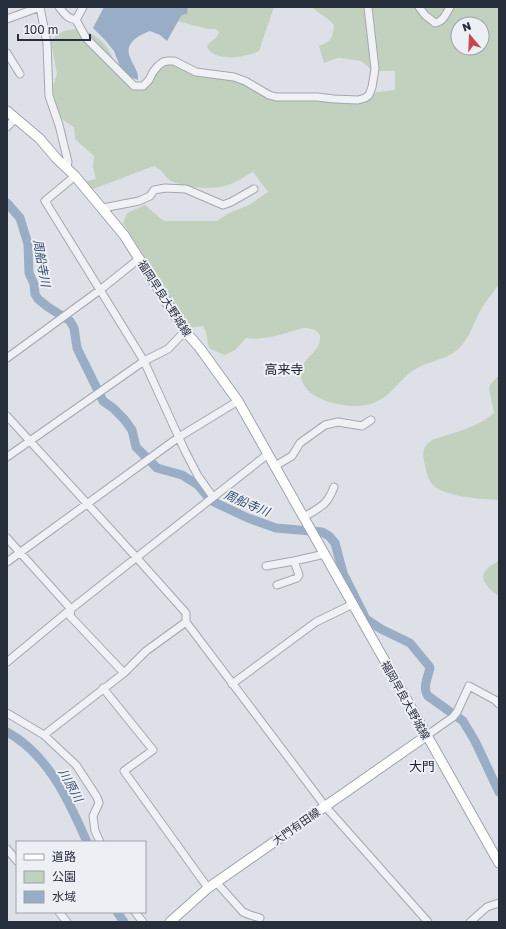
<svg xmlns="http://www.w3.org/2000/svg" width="506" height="929" font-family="'Golos Text','Noto Sans JP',sans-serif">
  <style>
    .green { fill: #c2d0be; fill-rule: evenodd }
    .water { fill: #99adc6 }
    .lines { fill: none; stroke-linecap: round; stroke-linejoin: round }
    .river { stroke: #99adc6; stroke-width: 9 }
    .minor-casing { stroke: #a3a7b0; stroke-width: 9 }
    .major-casing { stroke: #9da4b2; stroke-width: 11 }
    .minor { stroke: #eff1f5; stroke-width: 7 }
    .major { stroke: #fff; stroke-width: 9 }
    .labels { text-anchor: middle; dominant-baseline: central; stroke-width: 4; stroke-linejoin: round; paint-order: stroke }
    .street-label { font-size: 11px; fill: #272e3c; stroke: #eceff4 }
    .water-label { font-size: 12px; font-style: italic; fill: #334b6e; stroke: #eceff4 }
    .quarter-label { font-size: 13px; fill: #191f2d; stroke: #eceff4 }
  </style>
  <rect width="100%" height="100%" fill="#dde0e6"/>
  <!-- green -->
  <path class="green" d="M188,7H274L259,51C248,57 212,63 207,46C211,40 217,39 219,32L216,29H208L177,21L181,16L187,11Z
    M312,7H499V284C494,291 488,299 483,306C475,319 471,335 461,346C449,360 427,361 412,371C400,380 392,394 378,401C359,412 310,404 302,381C294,358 322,356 320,336C317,329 311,328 303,328C285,333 264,341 246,338L235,350L225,355L210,349C206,340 208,334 203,326L187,328L159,279L123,223L127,213L145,205L160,218L165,221H217L227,214L249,205L268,192L253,172C245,176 237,182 228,185C214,190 187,188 173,182C165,178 162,169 154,166L90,190L87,181L96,179L93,167L94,156L75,139L74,127L60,118L53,93V86L57,74L51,42C66,21 94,28 108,49C112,55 114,62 118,68C123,77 131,84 139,91L145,89L153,70L165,61L230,78L247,84L275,99L364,102L371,93L395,90V71H373L361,61L341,58H337L324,63L319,46C331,42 333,38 334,25C328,17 319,14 312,7ZM458,24H482V48H458Z
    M499,375V500C483,499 444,497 433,485C427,479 426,469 424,461C422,451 424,446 432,440C449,434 483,426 494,412L489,389L490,385Z
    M499,561V596C480,583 476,572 499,561Z"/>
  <!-- water -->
  <path class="water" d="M104,7H188L187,14H184L181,16L167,41L160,35L150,31C139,35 124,43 130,57C133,66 139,71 138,80L128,76L121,69L114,51L106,41L93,28Z"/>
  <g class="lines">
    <!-- river -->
    <path class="river" d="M7,203L20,218L28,244L29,273L34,284L35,294L38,299L48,307L70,321L74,328L77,348L103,401L113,408L124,419L132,430L136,447L157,468L182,475L198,485L209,498L214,502L248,518L276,528L322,532L329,536L335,543L343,573L366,619L381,629L410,643L429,666L430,668C428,677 422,688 428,696L463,721L475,741L499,792
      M7,732C48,754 69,801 87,842
      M117,912L124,922"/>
    <!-- minor casing -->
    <g class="minor-casing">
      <path id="minor" d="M40,7L47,43L49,96L59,125L68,162L67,167
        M59,7C66,15 65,17 76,20L86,38L134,86H143L149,80L153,72L158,66L163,62L168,61H174L196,72L234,77L245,81L269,95L276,97H317L334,99L358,100L365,98L369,95L372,87L375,69L368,7
        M419,7L425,15L435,23C443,22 446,14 450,7
        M7,19L40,7
        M76,20L83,7
        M7,53L20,74
        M7,127L16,118
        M75,176L45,201L144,361L185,451L198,476L213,497
        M103,208L139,201L150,196L154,190L165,188L186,189L223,205L231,202L254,189
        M7,358L100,290L140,258
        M7,416L136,557L186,613V622L325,806L428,922
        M7,457L144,361L168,349L185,331
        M275,466L292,456L300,443L325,425L338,422L362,426L371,420
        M304,517C320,507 327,506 334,487
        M7,538L71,609L70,616L124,673L44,735
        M7,562L179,437L238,401
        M266,566L294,561L325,554
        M277,585L297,578L299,575L294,561
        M7,662L71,609L268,454
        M124,673L146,651L186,622
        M232,684L316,622L353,604
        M103,688L153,750L124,771L208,888
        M7,713L44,735L76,765L97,797L99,803L93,816L95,831L100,842
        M426,736L453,717L457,712L469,686L495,700L499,704
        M7,849L17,861
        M216,882L243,912L250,915L260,918
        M59,912L67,922
        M135,912L143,922
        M470,922L487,907L499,903"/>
    </g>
    <!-- major casing -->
    <g class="major-casing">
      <path id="major" d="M7,111L40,139L57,159L75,176L124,235L185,331L199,347L238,401L499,863
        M170,922L208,888L426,736"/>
    </g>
    <!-- minor -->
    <use href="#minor" class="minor"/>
    <!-- major -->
    <use href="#major" class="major"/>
  </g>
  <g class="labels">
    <!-- street labels -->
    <g class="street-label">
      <text transform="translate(165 298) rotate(57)">福岡早良大野城線</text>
      <text transform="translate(406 700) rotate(61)">福岡早良大野城線</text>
      <text transform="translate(296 826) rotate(-35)">大門有田線</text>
    </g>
    <!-- water labels -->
    <g class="water-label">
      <text transform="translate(42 263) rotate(80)">周船寺川</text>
      <text transform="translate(247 503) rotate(23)">周船寺川</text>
      <text transform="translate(71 785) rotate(61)">川原川</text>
    </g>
    <!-- quarter labels -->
    <g class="quarter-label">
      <text x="284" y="369">高来寺</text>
      <text x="422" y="766">大門</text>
    </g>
  </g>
  <!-- border -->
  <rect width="506" height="929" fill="none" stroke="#272e3c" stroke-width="16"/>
  <!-- legend -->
  <rect x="16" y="841" width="130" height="72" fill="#eceff4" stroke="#9da2aa"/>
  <rect x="24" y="854" width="20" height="6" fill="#ffffff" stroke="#9da2aa"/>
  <text x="52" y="861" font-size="12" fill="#272e3c">道路</text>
  <rect x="24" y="871" width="20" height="12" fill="#c2d0be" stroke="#9da2aa"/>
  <text x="52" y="881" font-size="12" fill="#272e3c">公園</text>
  <rect x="24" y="891" width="20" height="12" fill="#99adc6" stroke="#9da2aa"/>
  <text x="52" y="901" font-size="12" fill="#272e3c">水域</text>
  <!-- north arrow -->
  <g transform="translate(470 36) rotate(341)"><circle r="19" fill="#eceff4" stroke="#9da2aa"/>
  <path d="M0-3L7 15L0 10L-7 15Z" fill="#c84554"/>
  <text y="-6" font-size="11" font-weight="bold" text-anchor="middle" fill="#272e3c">N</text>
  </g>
  <!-- scale -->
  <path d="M18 34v6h72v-6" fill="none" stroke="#272e3c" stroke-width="2"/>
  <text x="24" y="34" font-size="12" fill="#272e3c" stroke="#eceff4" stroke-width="3" paint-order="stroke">100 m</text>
</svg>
